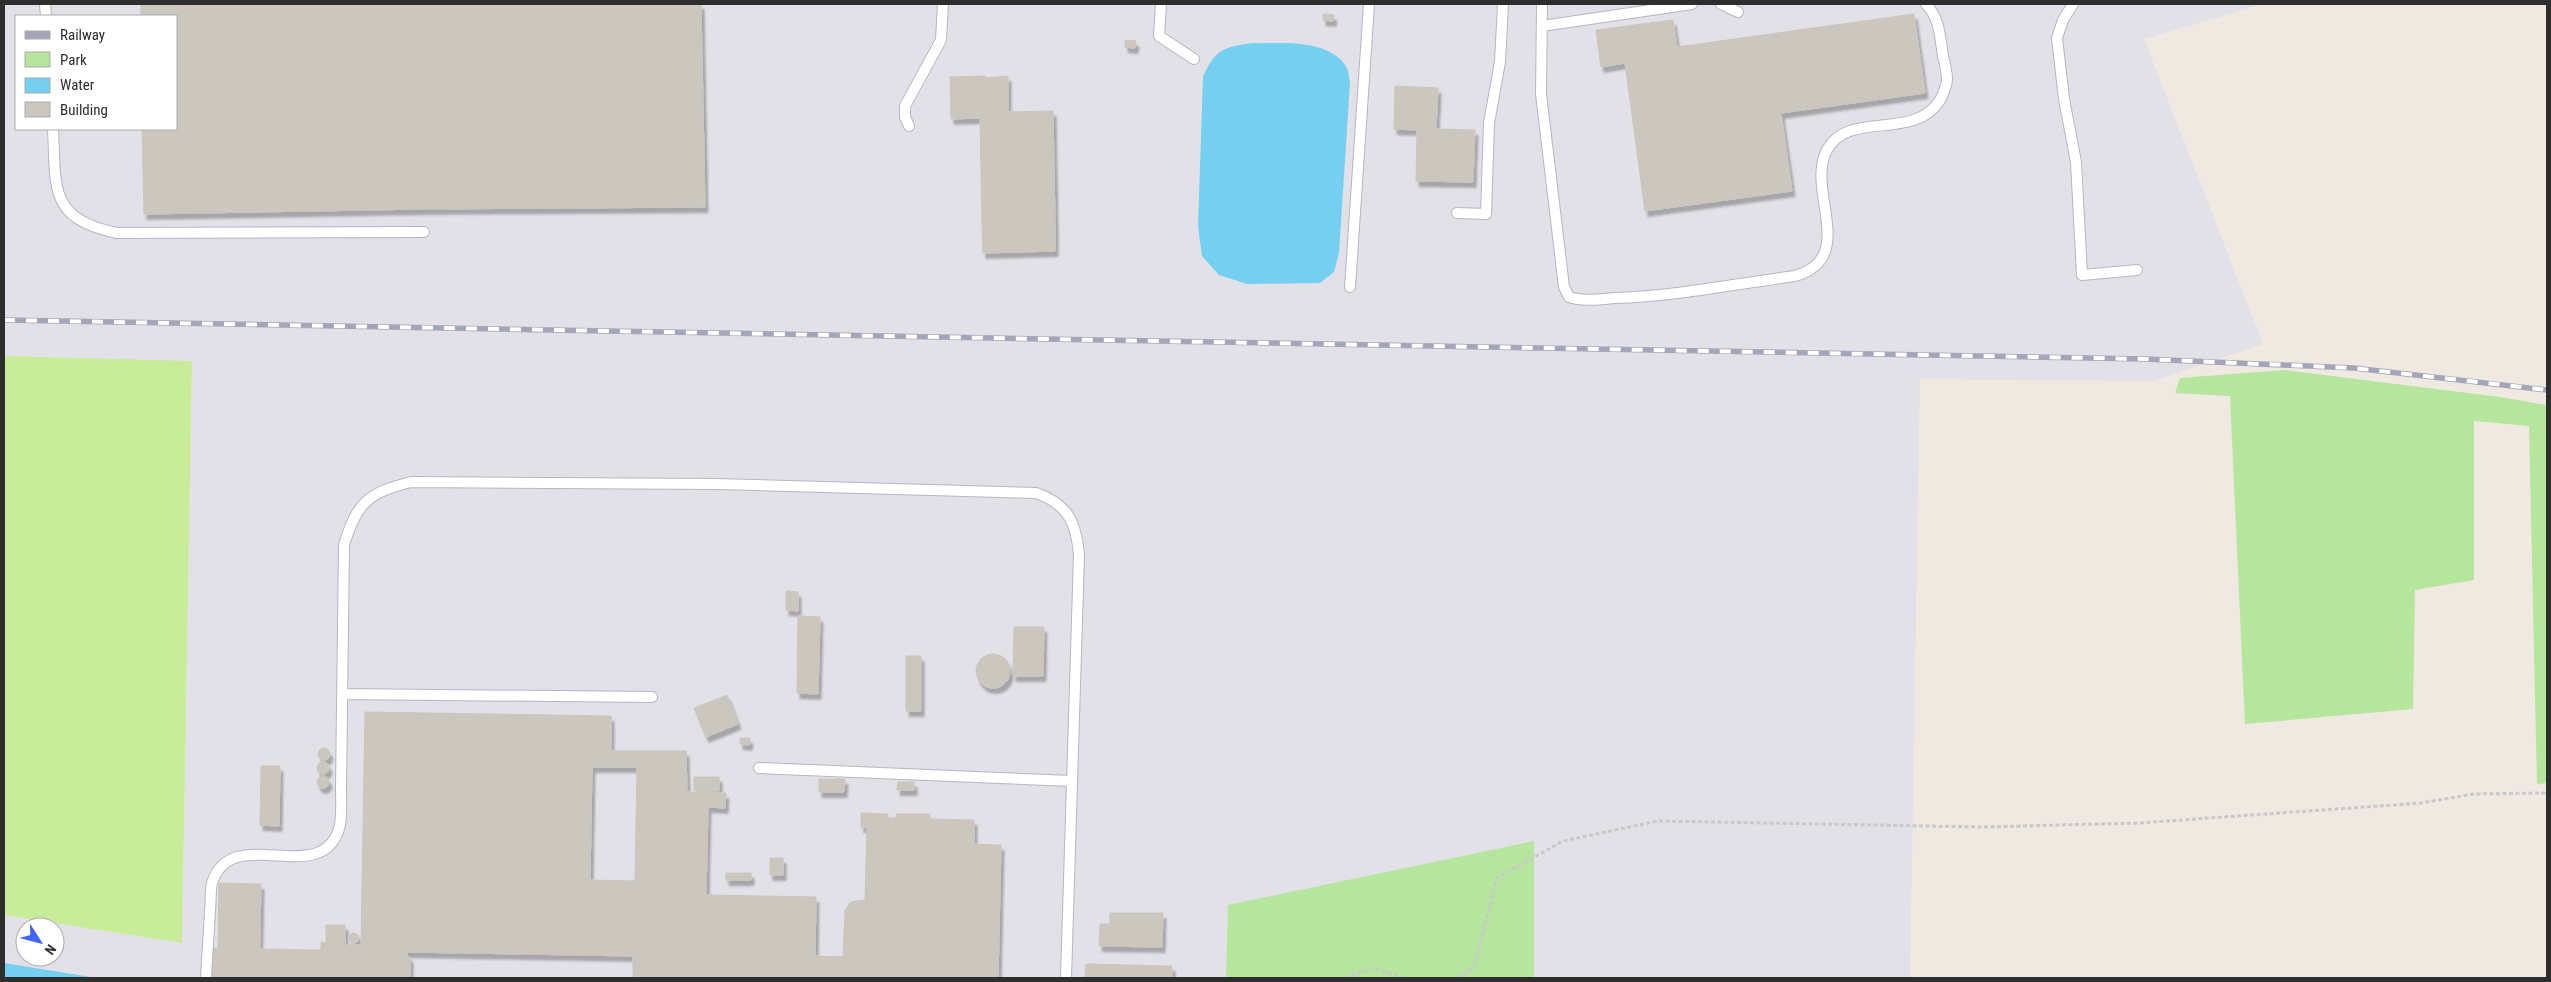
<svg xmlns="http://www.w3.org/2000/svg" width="2551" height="982" font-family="'Roboto Condensed',sans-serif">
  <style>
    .industrial { fill: #e3e1e8; fill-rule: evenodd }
    .green { fill: #b6e59e }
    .pitch { fill: #c9ec9a }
    .water { fill: #75cff0 }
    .building { fill: #cbc7bf; stroke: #cbc5ba; fill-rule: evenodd; filter: url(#shadow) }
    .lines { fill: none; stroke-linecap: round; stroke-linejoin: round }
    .lane-casing { stroke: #b4b7c1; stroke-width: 12 }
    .path { stroke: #c9c9c9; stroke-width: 3; stroke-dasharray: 4 2.5; stroke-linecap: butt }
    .lane { stroke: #fff; stroke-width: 10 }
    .rail-casing { stroke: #a3a6b8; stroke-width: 5.5 }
    .rail { stroke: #fff; stroke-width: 4; stroke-dasharray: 11; stroke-linecap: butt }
  </style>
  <defs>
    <filter id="shadow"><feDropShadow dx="3" dy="5.5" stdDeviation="1" flood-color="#0004"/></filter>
  </defs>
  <rect width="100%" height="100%" fill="#efe9e1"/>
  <!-- industrial -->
  <path class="industrial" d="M4,4H2263L2144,39L2263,344L2154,381L1920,379L1910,978H4V915L182,943L192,362L4,356ZM16,16H176V129H16ZM25,927H55V957H25Z"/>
  <!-- green -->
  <path class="green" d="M2284,370L2500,397L2547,405V783L2537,784L2529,426L2474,421V580L2415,590L2413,709L2245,724L2230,396L2175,393L2180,378Z
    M1534,841V978H1226L1228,905Z"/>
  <!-- pitch -->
  <path class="pitch" d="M4,356L192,361L182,943L4,915Z"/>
  <!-- water -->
  <path class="water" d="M1253,43C1281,44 1330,38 1347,68C1349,72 1349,79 1350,83L1339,253L1334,272L1320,283L1247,284L1219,275L1202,256L1198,226L1203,77C1215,49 1224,47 1253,43Z
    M4,963L97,978H4Z"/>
  <!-- building -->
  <path class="building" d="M141,4H421L423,209L144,214L142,129H176V16H141Z
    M421,4H701L705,207L423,209Z
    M1323,14L1334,15L1333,21L1323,20Z
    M1914,14L1925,93L1781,113L1792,191L1645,211L1625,63L1601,67L1596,30L1673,20L1677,47Z
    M1125,40L1136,41L1135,48L1125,47Z
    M985,76V78L1008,76V112L1053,111L1055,224L982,225L980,118L951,119L950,77Z
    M1395,86L1438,88L1436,129L1475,130L1473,182L1416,181L1417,130L1394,129Z
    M1055,224V251L983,253L982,225Z
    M786,591L798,592V611L786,610Z
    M798,616L820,617L818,694L797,693Z
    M1014,627H1044L1043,676H1013Z
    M976 671a17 17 0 1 1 34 0a17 17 0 1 1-34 0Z
    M906,656H921V711H906Z
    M727,695L738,724L706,737L694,708Z
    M365,712L611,716V751H686L687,792L726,793L725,808L708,807L706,895L816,897L815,956L843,957L845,910L851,902L865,900L867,827H861V813L888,814V818H896L897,814H930L929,843L1001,845L998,978H633V956L407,952V957H410V978H259L260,949L321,950V942L326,943V925H345V945H361ZM592,767H637L635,881L590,880Z
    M740,738H750L749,745L740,744Z
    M318 754a6 6 0 1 1 12 0a6 6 0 1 1-12 0Z
    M317 768a6 6 0 1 1 12 0a6 6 0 1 1-12 0Z
    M261,766H280L279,826L260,825Z
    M317 782a6 6 0 1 1 12 0a6 6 0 1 1-12 0Z
    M694,777H719V791H694Z
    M819,779H845L844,792H819Z
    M898,782H914V790H897Z
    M930,819L974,820V844L929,843Z
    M770,858H783V875H770Z
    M726,873H751V880H726Z
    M219,883L261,884L259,978H210V948H218Z
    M1110,913H1163L1162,947L1099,946L1100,924H1110Z
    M349 938a5 5 0 1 1 10 0a5 5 0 1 1-10 0Z
    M1086,964L1172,966V978H1090L1085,977Z"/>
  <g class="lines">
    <!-- lane casing -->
    <g class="lane-casing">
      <path id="lane" d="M45,4L46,16
        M1161,4L1159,36L1194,59
        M1542,4L1541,94L1564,287L1569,297C1583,302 1601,299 1615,298C1676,296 1735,284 1795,276C1859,258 1805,190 1827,150C1849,109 1914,142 1940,100C1943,94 1947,86 1947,79C1947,72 1945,64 1943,56C1940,38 1940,18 1926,4
        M1721,4L1738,12
        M2073,4L2063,20L2057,38L2064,99L2076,162L2082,275L2137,270
        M1542,26L1692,4
        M909,126L905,117V106L941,40L943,4
        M53,129C56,187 48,219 117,233L424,232
        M1457,213L1486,214L1489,123L1500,62L1503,4
        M1350,287L1369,4
        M342,694L652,697
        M759,768L1072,781
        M206,978C207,955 209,933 210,910C211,902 210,891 212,883C232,820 324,892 340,825C342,813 341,799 341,787L344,545C357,502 368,493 411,482L716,484L1036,493C1068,504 1076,522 1079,555L1066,978"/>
    </g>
    <!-- path -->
    <path class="path" d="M1345,978L1372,968L1405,978
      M1457,978L1474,967L1497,878L1563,841L1658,821L1983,827L2139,823L2421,803L2473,794L2547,793"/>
    <!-- lane -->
    <use href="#lane" class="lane"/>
    <!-- rail casing -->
    <g class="rail-casing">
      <path id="rail" d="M4,320L2145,359L2354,368L2547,390"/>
    </g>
    <!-- rail -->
    <use href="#rail" class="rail"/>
  </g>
  <!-- border -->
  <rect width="2551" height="982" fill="none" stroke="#2e2e2e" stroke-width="10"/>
  <!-- legend -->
  <rect x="15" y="15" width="162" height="115" fill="#ffffff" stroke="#ababab"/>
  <rect x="25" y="31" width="25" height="8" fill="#a3a6b8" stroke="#ababab"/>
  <text x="60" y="40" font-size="15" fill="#2e2e2e">Railway</text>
  <rect x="25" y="52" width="25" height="15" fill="#b6e59e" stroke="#ababab"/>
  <text x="60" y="65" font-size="15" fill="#2e2e2e">Park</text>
  <rect x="25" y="78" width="25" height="15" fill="#75cff0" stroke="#ababab"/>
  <text x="60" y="90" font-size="15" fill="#2e2e2e">Water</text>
  <rect x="25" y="102" width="25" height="15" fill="#cbc7bf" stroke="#ababab"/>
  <text x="60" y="115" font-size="15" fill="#2e2e2e">Building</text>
  <!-- north arrow -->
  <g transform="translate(40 942) rotate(126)"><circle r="24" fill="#ffffff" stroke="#ababab"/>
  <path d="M0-4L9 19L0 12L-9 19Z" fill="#4264fb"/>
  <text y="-8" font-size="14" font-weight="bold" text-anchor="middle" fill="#2e2e2e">N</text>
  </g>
</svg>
